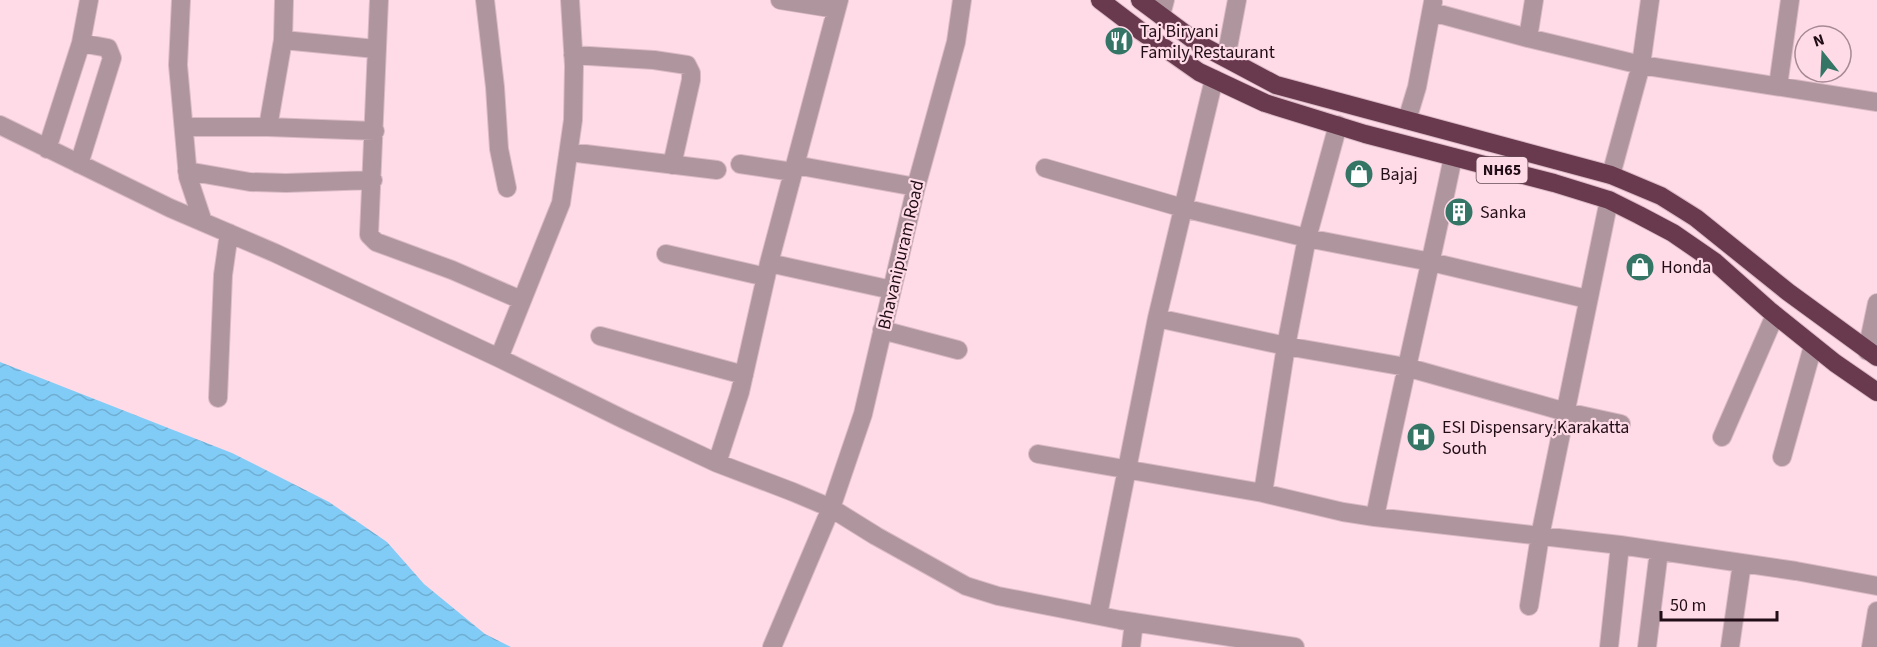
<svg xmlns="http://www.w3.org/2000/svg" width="1877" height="647" font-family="'Source Sans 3',sans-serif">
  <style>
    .water { fill: url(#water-waves) }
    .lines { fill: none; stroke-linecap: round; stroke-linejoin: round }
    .minor-casing { stroke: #dbbac6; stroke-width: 20 }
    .highway-casing { stroke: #dbbac6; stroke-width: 20 }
    .minor { stroke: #ae959e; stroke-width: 18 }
    .highway { stroke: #69394d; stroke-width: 18 }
    .labels { text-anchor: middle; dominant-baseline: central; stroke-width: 4.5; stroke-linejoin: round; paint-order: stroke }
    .shield { fill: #ffdbe8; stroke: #644b54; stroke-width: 1.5 }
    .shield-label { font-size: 16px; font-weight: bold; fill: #210d15 }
    .poi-label { font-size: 18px; fill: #210d15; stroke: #ffdbe8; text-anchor: start }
    .street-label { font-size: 18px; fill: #210d15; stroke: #ffdbe8 }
  </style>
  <defs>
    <pattern id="water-waves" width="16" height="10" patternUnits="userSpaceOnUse" patternTransform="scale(1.5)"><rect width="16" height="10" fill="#81ccf6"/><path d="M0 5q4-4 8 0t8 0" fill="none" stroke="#6faed2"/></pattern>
  </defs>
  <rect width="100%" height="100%" fill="#ffdbe8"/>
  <!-- water -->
  <path class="water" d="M0,362L232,453L329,502L387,542L424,584L485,634L511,647H0Z"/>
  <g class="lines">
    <!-- minor casing -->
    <g class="minor-casing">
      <path id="minor" d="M181,0L178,65L188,177L203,222
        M379,0L369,235L376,242L452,270L521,300
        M485,0L495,87L499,149L507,188
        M780,0L836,9
        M1432,12L1528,38L1641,65L1877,102
        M1161,15L1165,0
        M1528,38L1534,0
        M283,40L376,49
        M573,55L654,60L687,65L691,73V80L672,165
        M1226,58L1237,0
        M1778,86L1790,0
        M1407,120L1417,87L1433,2
        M0,125L170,208L275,253L499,358L623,419L717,463L793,492L831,508L876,536L966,586L998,596L1120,620L1295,647
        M184,127H268L375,131
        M268,127L283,40L284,0
        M47,149L81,43L89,0
        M569,152L717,170
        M79,164L112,58L108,48L81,43
        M740,164L793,172
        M795,165L916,187
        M1045,168L1183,208L1307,238L1431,262L1587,299
        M187,171L250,182L286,183L373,180
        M1611,175L1641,65L1650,0
        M666,254L766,277
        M769,263L892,290
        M1157,318L1286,346L1406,367L1566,412L1621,424
        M882,330L958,350
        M600,336L744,375
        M1867,351L1877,303
        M499,358L561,203L573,120L574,66L570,0
        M218,398L223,275L229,233
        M1722,437L1775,315
        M1038,454L1263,493L1343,512L1375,517L1620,545L1796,571L1877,586
        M1782,457L1813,346
        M717,463L740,392L769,263L839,0
        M1263,493L1286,346L1307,238L1338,125
        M1375,517C1399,396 1428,278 1453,157
        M1529,606L1540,536L1609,200
        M1098,615L1157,318L1214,79
        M772,647L831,508L863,414L916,187L956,42L962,0
        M1131,647L1134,622
        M1609,647L1620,545
        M1647,647L1659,551
        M1730,647L1742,563
        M1871,647L1877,611"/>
    </g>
    <!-- highway casing -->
    <g class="highway-casing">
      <path id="highway" d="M1100,0L1142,32L1199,72L1265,103L1365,134L1554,183L1609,200L1639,215L1673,233L1715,262L1769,310L1835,363L1877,392
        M1140,0L1199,44L1276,85L1611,175L1661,196L1696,218L1788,292L1877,357"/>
    </g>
    <!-- minor -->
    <use href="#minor" class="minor"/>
    <!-- highway -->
    <use href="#highway" class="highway"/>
  </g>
  <!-- icons -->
  <defs>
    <g id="restaurant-disc" transform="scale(1.5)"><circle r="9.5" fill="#347565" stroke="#ffdbe8"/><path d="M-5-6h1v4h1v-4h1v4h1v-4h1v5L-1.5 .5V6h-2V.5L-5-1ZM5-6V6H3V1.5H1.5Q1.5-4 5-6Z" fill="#fff"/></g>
    <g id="shop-disc" transform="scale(1.5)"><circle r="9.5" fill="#347565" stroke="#ffdbe8"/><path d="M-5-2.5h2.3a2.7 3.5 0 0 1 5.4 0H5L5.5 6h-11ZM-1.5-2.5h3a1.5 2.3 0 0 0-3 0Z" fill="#fff"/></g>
    <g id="building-disc" transform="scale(1.5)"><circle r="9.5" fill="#347565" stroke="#ffdbe8"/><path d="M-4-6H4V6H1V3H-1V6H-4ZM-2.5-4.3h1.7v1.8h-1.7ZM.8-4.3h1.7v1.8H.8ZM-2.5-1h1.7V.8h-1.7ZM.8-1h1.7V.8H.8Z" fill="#fff"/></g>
    <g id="hospital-disc" transform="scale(1.5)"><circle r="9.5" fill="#347565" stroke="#ffdbe8"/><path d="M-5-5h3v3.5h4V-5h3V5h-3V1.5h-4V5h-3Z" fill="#fff"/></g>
  </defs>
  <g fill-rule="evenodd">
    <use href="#restaurant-disc" x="1119" y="41"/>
    <use href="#shop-disc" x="1359" y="174"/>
    <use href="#building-disc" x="1459" y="212"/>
    <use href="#shop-disc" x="1640" y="267"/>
    <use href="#hospital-disc" x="1421" y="437"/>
  </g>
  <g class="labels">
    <!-- shield labels -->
    <rect class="shield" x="1476.5" y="157" width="51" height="26" rx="4.5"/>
    <g class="shield-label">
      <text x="1502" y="170">NH65</text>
    </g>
    <!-- poi labels -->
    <g class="poi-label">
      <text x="1140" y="31">Taj Biryani<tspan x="1140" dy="21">Family Restaurant</tspan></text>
      <text x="1380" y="174">Bajaj</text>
      <text x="1480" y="212">Sanka</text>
      <text x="1661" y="267">Honda</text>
      <text x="1442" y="427">ESI Dispensary,Karakatta<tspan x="1442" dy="21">South</tspan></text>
    </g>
    <!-- street labels -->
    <g class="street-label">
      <text transform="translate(901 255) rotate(-77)">Bhavanipuram Road</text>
    </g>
  </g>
  <!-- north arrow -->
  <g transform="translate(1823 54) rotate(342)"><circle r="28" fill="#ffdbe8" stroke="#a68994" stroke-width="1.5"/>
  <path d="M0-4.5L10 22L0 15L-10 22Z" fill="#347565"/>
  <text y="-9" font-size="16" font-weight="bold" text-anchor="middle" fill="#210d15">N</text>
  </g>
  <!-- scale -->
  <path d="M1661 611v9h116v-9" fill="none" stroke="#210d15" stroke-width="3"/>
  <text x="1670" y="611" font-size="18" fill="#210d15" stroke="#ffdbe8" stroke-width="4.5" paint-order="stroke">50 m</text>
</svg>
